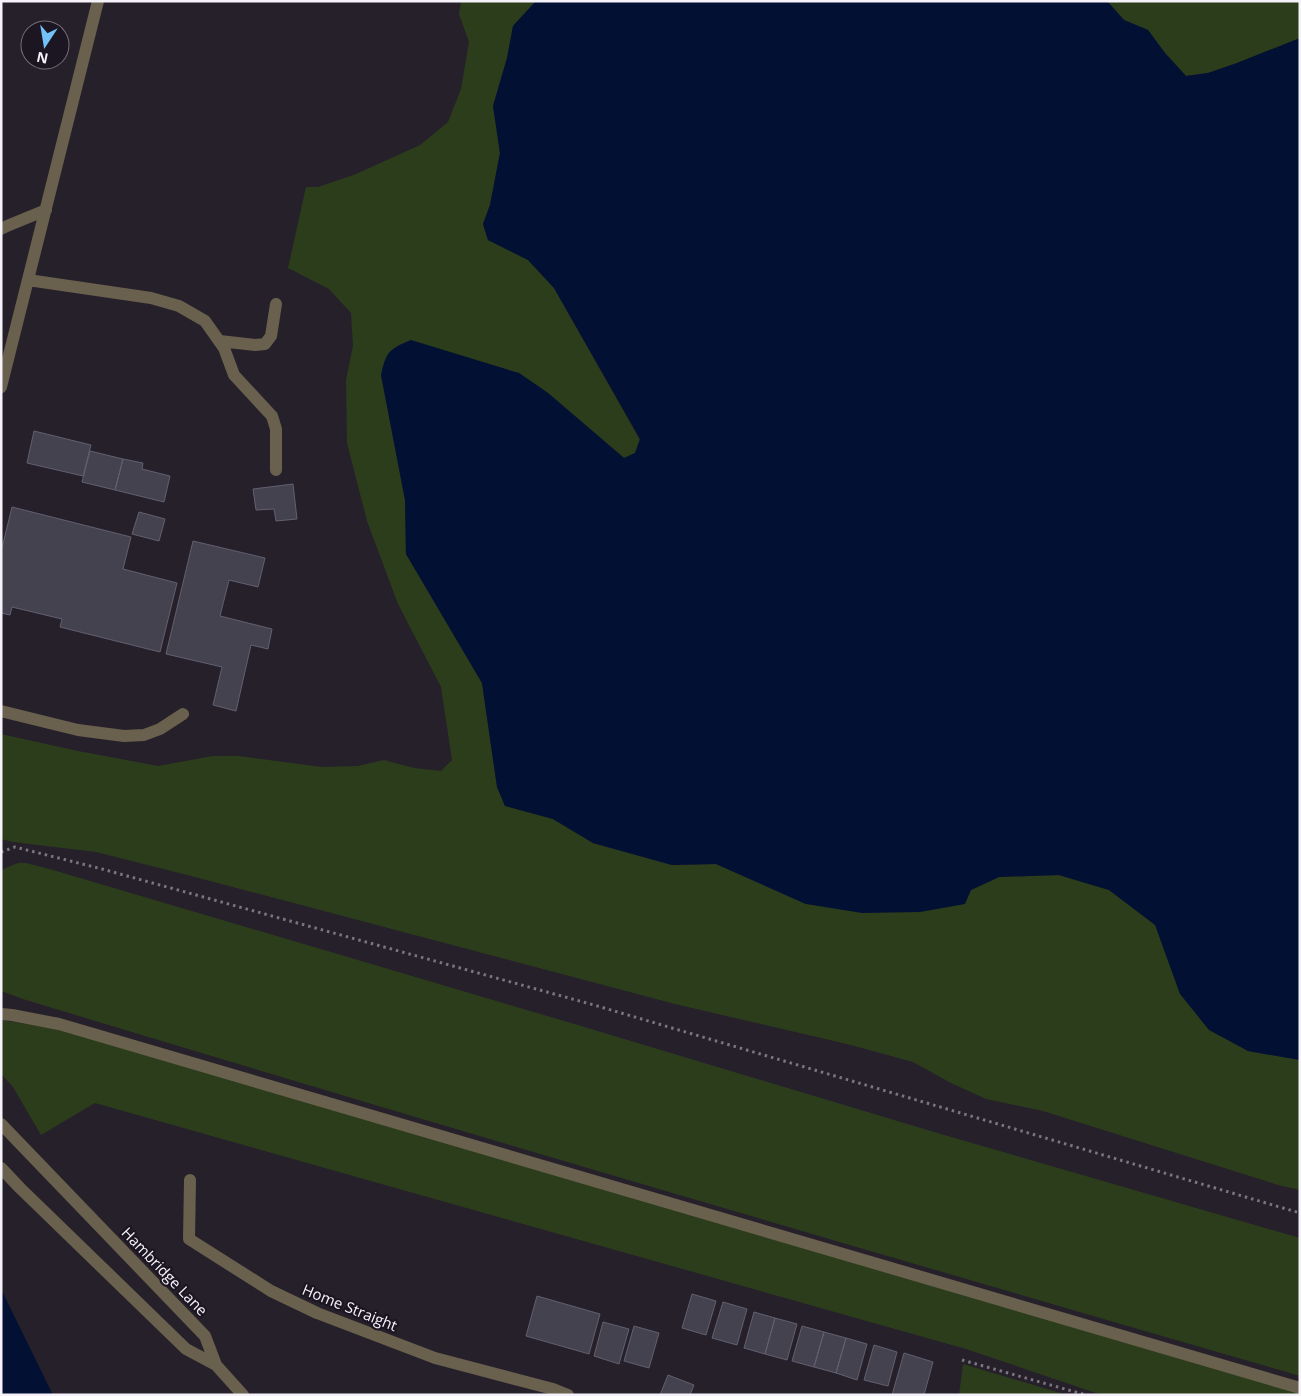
<svg xmlns="http://www.w3.org/2000/svg" width="1301" height="1396" font-family="'Open Sans',sans-serif">
  <style>
    .green { fill: #2c3d1c }
    .water { fill: #021133 }
    .building { fill: #454250; stroke: #62606f }
    .lines { fill: none; stroke-linecap: round; stroke-linejoin: round }
    .path { stroke: #7a757f; stroke-width: 3; stroke-dasharray: 2.5 4; stroke-linecap: butt }
    .minor { stroke: #69604d; stroke-width: 12 }
    .labels { text-anchor: middle; dominant-baseline: central; stroke-width: 4.5; stroke-linejoin: round; paint-order: stroke }
    .street-label { font-size: 15px; fill: #f6f2fa; stroke: #1c1622 }
  </style>
  <rect width="100%" height="100%" fill="#26202b"/>
  <!-- green -->
  <path class="green" d="M461,1H536L513,26L507,58L493,106L500,153L490,205L483,224L488,240L528,260L554,288L640,440L635,453L624,458L548,393L519,373L381,375L405,500L406,554L482,683L497,787L505,806L553,819L593,843L672,865L716,864L806,904L971,890L999,877L1059,875L1109,890L1156,925L1180,994L1248,1051L1300,1060V1190L1278,1185L1043,1111L986,1099L951,1083L913,1062L851,1045L675,1004L195,877L96,852L13,842L1,839V734L78,751L158,766L213,756H238L322,767L358,766L384,760L414,768L441,771L452,760L441,687L398,604L367,521L347,443L346,380L353,346L351,313L329,289L288,268L306,187H318L356,174L420,145L448,122L461,89L469,42L459,14Z
    M1107,1H1300V38L1237,63L1208,73L1186,76L1165,53L1148,30L1124,20Z
    M18,863H26L53,870L571,1023L934,1132L1300,1238V1376C873,1252 447,1128 23,999L1,991V870Z
    M1,1020L62,1030L1300,1393V1395H1102L966,1349L95,1103L41,1135L13,1087L1,1074Z
    M963,1364L1067,1395H959Z"/>
  <!-- water -->
  <path class="water" d="M536,1H1107L1124,20L1148,30L1165,53L1186,76L1208,73L1237,63L1300,38V1060L1248,1051L1209,1030L1180,994L1155,925L1109,890L1059,875L999,877L971,890L965,904L920,912L862,913L806,904L716,864L672,865L593,843L553,819L505,806L497,787L482,683L406,554L405,500L381,375C386,352 389,349 411,340L519,373L548,393L624,458L635,453L640,439L554,288L528,260L488,240L483,224L490,205L500,153L493,106L507,58L513,26Z
    M1,1289L53,1395H1Z"/>
  <!-- building -->
  <path class="building" d="M34,431L91,445L83,476L27,463Z
    M90,451L123,459L115,490L82,482Z
    M123,459L143,463L142,469L170,476L164,502L115,490Z
    M293,484L297,519L276,521L274,509L256,510L253,489Z
    M12,507L131,537L123,569L177,583L160,652L60,627L62,619L12,607L10,615L1,613V552Z
    M139,512L165,519L159,541L132,534Z
    M193,541L265,558L258,587L229,580L220,616L272,629L268,649L251,645L236,711L213,705L222,667L166,654Z
    M692,1294L716,1301L706,1335L682,1328Z
    M537,1296L600,1314L589,1354L526,1336Z
    M723,1302L747,1309L737,1345L712,1338Z
    M754,1312L775,1318L765,1354L744,1348Z
    M775,1318L797,1324L787,1360L765,1354Z
    M603,1322L629,1329L619,1364L594,1356Z
    M634,1326L659,1333L649,1368L624,1361Z
    M802,1326L824,1332L814,1367L792,1361Z
    M824,1332L846,1338L836,1373L814,1367Z
    M846,1338L867,1344L857,1380L836,1373Z
    M874,1345L897,1352L888,1386L864,1380Z
    M904,1353L933,1362L924,1395H892Z
    M668,1375L694,1385L690,1395H660Z"/>
  <g class="lines">
    <!-- path -->
    <path class="path" d="M1,852L15,847L102,869L594,1005L1300,1213
      M962,1360L1086,1395"/>
    <!-- minor -->
    <path class="minor" d="M1,229L7,226L46,210
      M28,280L151,298L179,306L205,321L224,348L234,375L272,416L276,429V470
      M220,341L255,345L265,344L271,336L276,304
      M1,387L98,1
      M1,711L78,730L124,736L144,735L160,729L183,714
      M1,1014L12,1015L59,1024L141,1048L1300,1388
      M1,1124L205,1336L216,1365L243,1395
      M1,1168L20,1188L186,1349L216,1365
      M190,1180L189,1239L271,1291L317,1313L435,1358L553,1389L568,1395"/>
  </g>
  <g class="labels">
    <!-- street labels -->
    <g class="street-label">
      <text transform="translate(165 1271) rotate(46)">Hambridge Lane</text>
      <text transform="translate(350 1307) rotate(22)">Home Straight</text>
    </g>
  </g>
  <!-- border -->
  <rect width="1301" height="1396" fill="none" stroke="#f6f2fa" stroke-width="5"/>
  <!-- north arrow -->
  <g transform="translate(45 45) rotate(192)"><circle r="24" fill="#1c1622" stroke="#736e78"/>
  <path d="M0-4L9 19L0 12L-9 19Z" fill="#73c1f6"/>
  <text y="-8" font-size="14" font-weight="bold" text-anchor="middle" fill="#f6f2fa">N</text>
  </g>
</svg>
